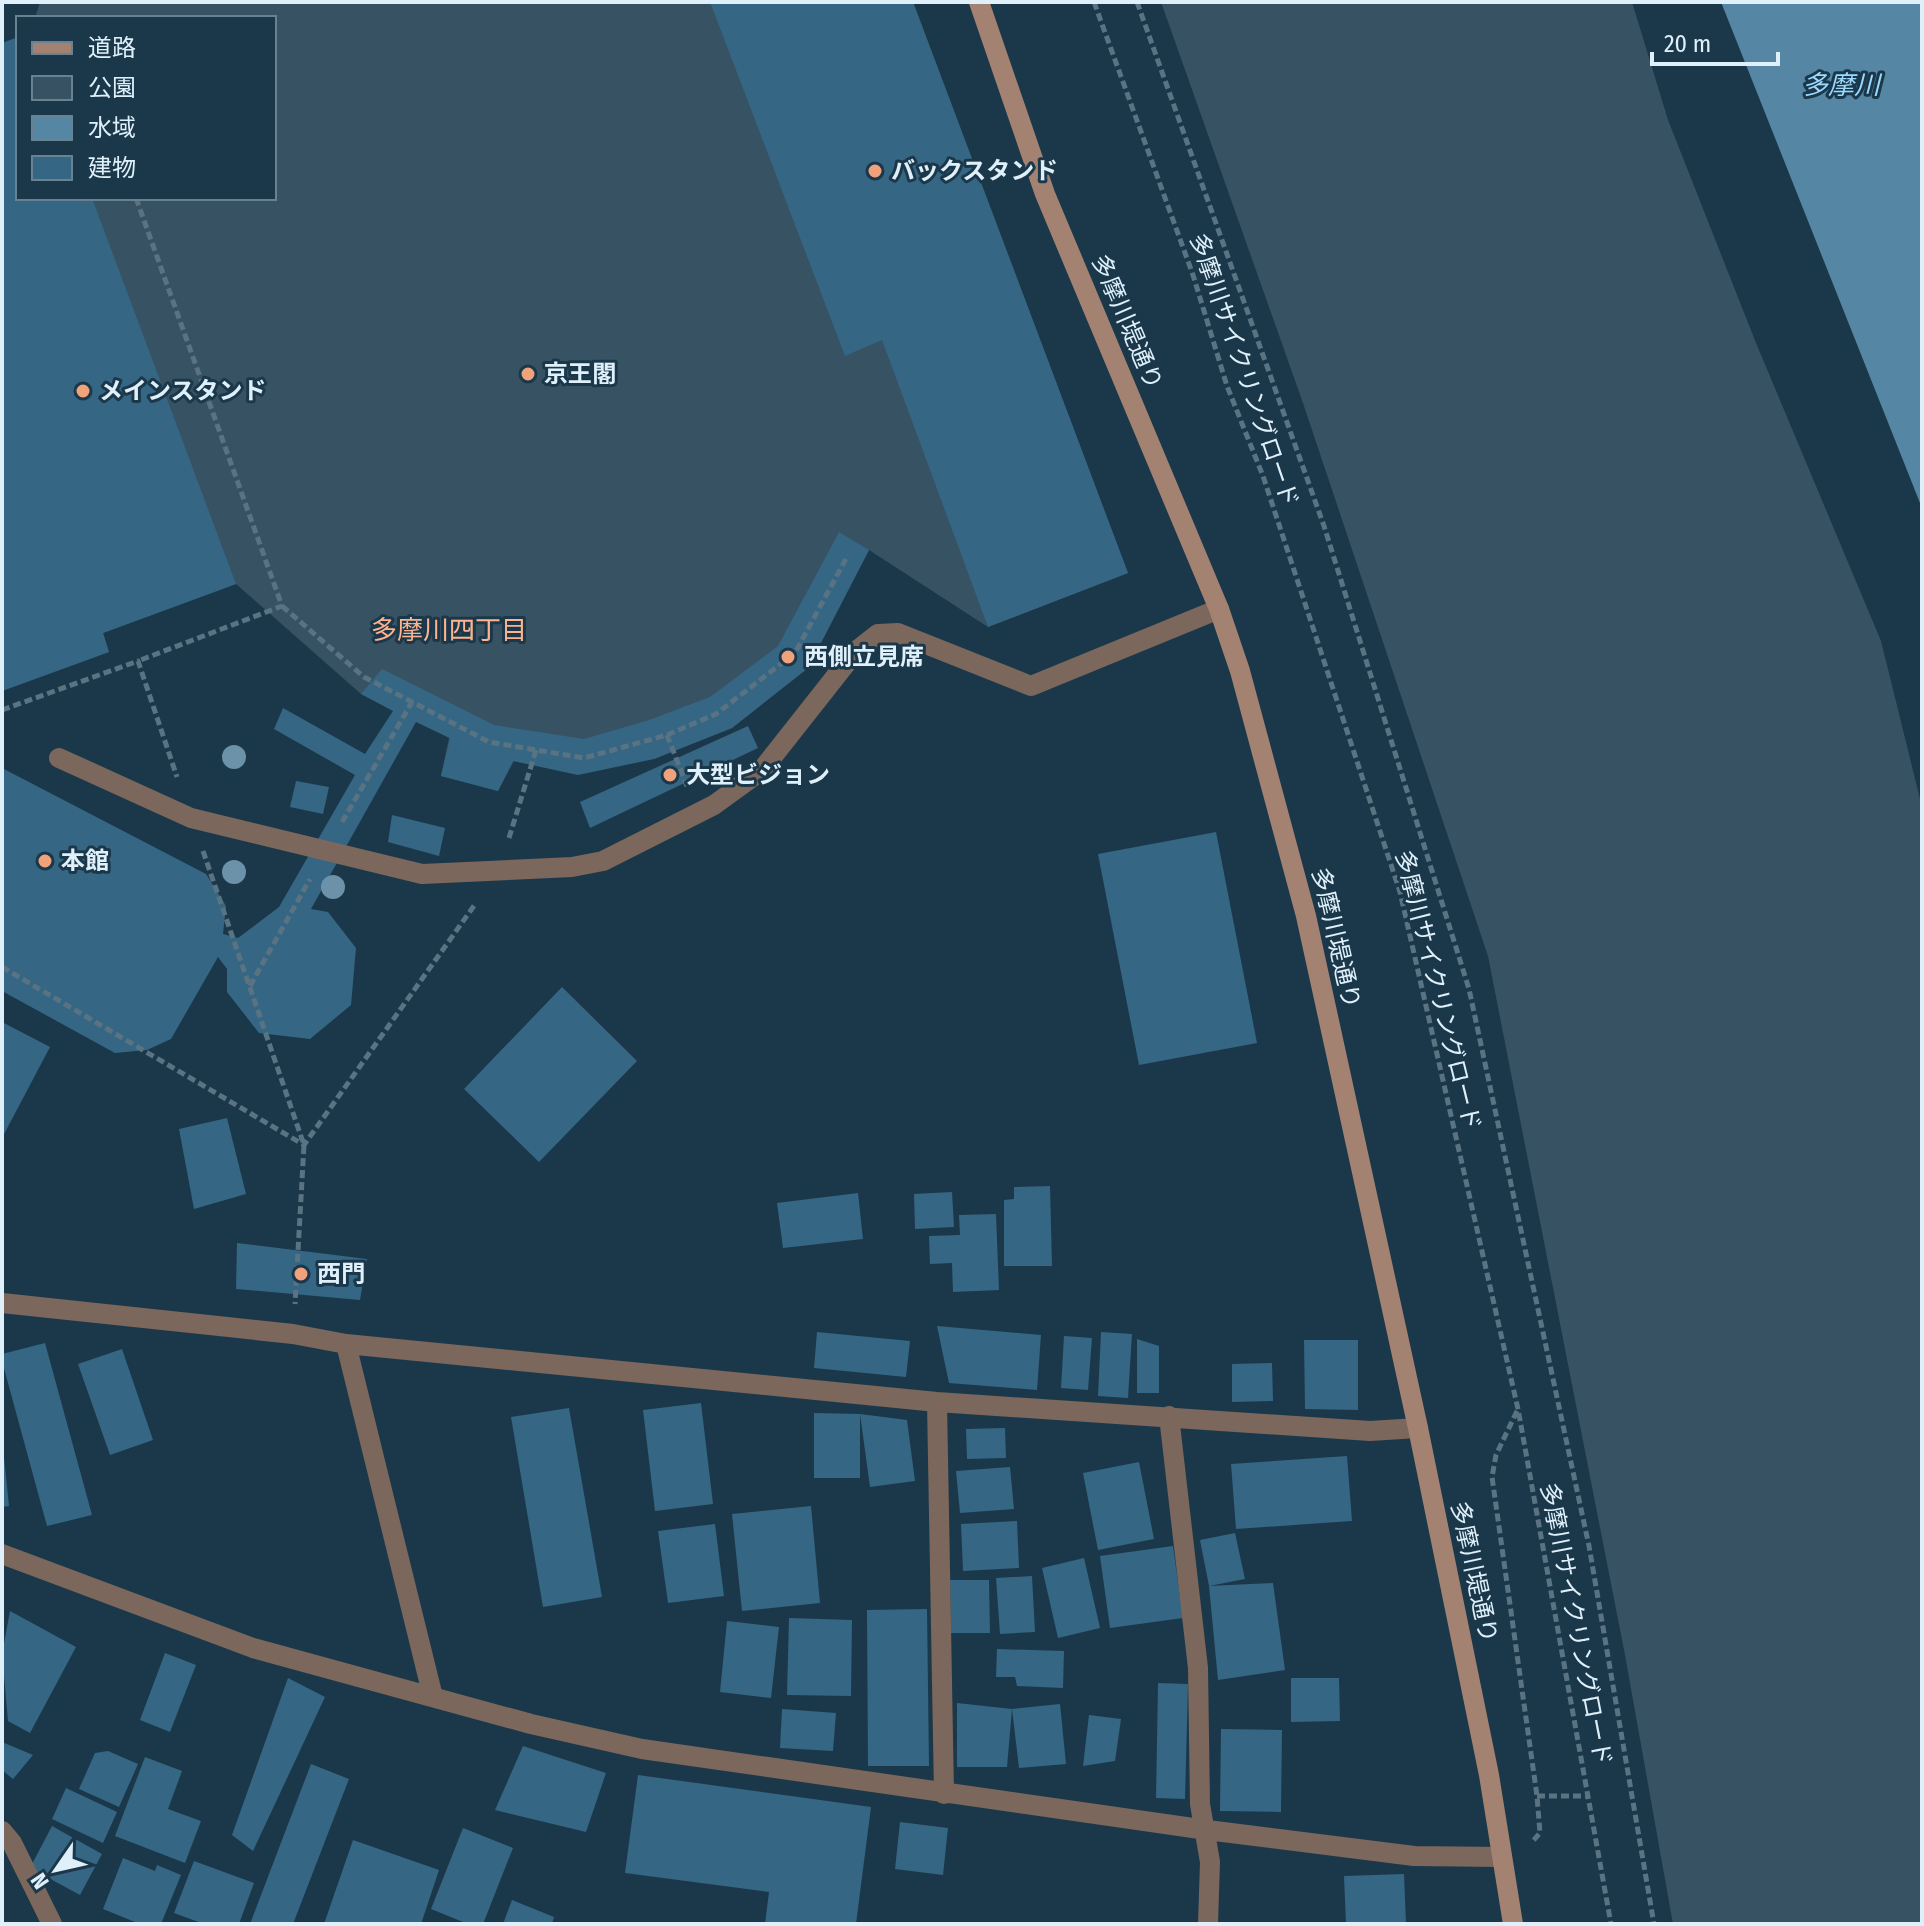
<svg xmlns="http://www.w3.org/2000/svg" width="1924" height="1926" font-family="'Fira Sans Condensed','Noto Sans JP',sans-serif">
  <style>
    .green { fill: #375263 }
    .water { fill: #5586a4 }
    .building { fill: #356684 }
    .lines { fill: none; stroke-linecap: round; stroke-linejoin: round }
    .path { stroke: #597382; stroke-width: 5; stroke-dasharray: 8 4; stroke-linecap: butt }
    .lane { stroke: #7c675c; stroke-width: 20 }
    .street { stroke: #7c675c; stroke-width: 20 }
    .secondary { stroke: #a48271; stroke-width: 20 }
    .tree { fill: #6c92a9 }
    .poi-dot { fill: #f0a27a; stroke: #1b384a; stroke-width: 3 }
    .labels { text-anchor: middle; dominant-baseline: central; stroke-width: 6; stroke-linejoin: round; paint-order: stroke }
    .poi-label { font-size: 24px; font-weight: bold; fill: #dff0fb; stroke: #1b384a; text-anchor: start }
    .street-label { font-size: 24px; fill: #dff0fb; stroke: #1b384a }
    .water-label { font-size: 26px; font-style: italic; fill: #9dd8fe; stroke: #1b384a }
    .neighbourhood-label { font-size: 26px; fill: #fdb38f; stroke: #1b384a }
  </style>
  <rect width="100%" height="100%" fill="#1b384a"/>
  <!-- green -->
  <path class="green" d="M40,2H913L1128,573L988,627L869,550L808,668L732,728L654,759L514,761L498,791L441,776L449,738L361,694L236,584L103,633L109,652L2,691V43L18,198H274V18H35Z
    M1161,2H1632L1668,120L1756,343L1881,641L1922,807V1924H1673L1625,1655L1488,956L1303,403Z"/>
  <!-- water -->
  <path class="water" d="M1721,2H1922V508Z"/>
  <!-- building -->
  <path class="building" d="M710,2H913L1128,573L988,627L882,340L845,356Z
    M18,37V198H92L236,584L103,633L109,652L2,691V43Z
    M839,532L869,550L808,668L732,728L654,759L578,775L513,761L498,791L441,776L450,738L416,722L311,909L328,912L356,948L351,1005L310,1039L259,1033L227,992V969L218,957L171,1039L147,1050L115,1053L2,991V768L206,874L226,906L223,934L238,938L279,907L355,775L274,729L283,708L365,754L393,711L361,694L382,669L494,725L584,739L649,720L710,697L778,646Z
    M748,726L758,748L590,828L580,802Z
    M296,781L329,787L323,814L290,807Z
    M392,815L445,828L439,856L388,842Z
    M1216,832L1257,1043L1139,1065L1098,854Z
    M562,987L637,1061L539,1162L464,1089Z
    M2,1022L50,1047L2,1138Z
    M227,1118L246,1194L194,1209L179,1129Z
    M1050,1186L1052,1266H1004V1200L1014,1199V1187Z
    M952,1192L954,1227L915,1229L914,1194Z
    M858,1193L863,1239L783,1248L777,1203Z
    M996,1214L999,1290L953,1292L952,1263L930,1264L929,1236L960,1235L959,1215Z
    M237,1243L367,1259L360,1300L236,1289Z
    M937,1326L1041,1335L1037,1390L949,1383Z
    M817,1332L910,1341L906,1377L814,1368Z
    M1101,1332L1132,1334L1128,1398L1098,1396Z
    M1064,1336L1092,1338L1088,1390L1061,1388Z
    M1137,1339L1159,1346V1393H1137Z
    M1304,1340H1358V1410L1305,1409Z
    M45,1343L92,1515L47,1526L2,1361V1354Z
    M122,1349L153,1440L110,1455L78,1364Z
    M1272,1363L1273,1401L1232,1402V1364Z
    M701,1403L713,1504L655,1511L643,1410Z
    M569,1408L602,1597L543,1607L511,1417Z
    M814,1413L860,1414V1478H814Z
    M860,1414L907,1420L915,1481L870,1487Z
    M1005,1428L1006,1458L967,1459L966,1429Z
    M1347,1456L1352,1521L1236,1529L1231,1464Z
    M4,1457L9,1506L2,1507V1458Z
    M1139,1462L1154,1539L1098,1550L1083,1473Z
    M1010,1467L1014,1509L960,1513L956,1471Z
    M811,1506L820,1603L742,1611L732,1514Z
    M1017,1521L1019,1568L963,1571L961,1524Z
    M715,1524L724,1596L668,1603L658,1531Z
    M1235,1533L1245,1579L1209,1586L1200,1540Z
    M1173,1546L1183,1618L1110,1628L1100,1556Z
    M1084,1558L1100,1628L1058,1638L1042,1568Z
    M1032,1576L1035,1632L1000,1634L996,1578Z
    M950,1580H989L990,1633H951Z
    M1273,1583L1285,1670L1218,1680L1209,1586Z
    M927,1609L929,1766H868L867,1610Z
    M10,1611L76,1647L30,1733L8,1721L2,1654Z
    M789,1618L852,1620L851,1696L787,1695Z
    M727,1621L779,1627L771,1698L720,1692Z
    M997,1649L1064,1651L1063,1688L1017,1686L1015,1677H996Z
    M165,1653L196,1665L170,1732L140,1720Z
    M288,1678L325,1697L253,1851L232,1835Z
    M1291,1678H1339L1340,1721L1291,1722Z
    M1158,1683L1188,1684L1185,1799L1156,1798Z
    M957,1703L1012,1709L1007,1767H957Z
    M1060,1704L1066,1764L1019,1768L1012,1709Z
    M782,1709L836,1713L833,1751L780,1748Z
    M1089,1715L1121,1719L1115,1761L1083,1766Z
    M1221,1729L1282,1730L1281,1812L1220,1811Z
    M2,1742L33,1755L13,1779L2,1770Z
    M523,1746L606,1773L586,1832L495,1810Z
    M108,1751L138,1764L119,1807L79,1789L95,1753Z
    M145,1757L182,1771L168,1809L201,1821L185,1863L115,1836Z
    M311,1764L349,1779L293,1924H250Z
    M638,1775L871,1807L856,1924H765L769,1892L625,1873Z
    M66,1788L117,1812L103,1843L52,1819Z
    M900,1822L948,1828L943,1875L895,1869Z
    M52,1826L102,1854L80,1895L30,1868Z
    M463,1828L513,1848L483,1924H468L431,1909Z
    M353,1840L439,1870L421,1924H324Z
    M123,1858L155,1871L157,1865L181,1875L161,1924H140L103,1909Z
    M194,1861L254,1883L239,1924H204L174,1913Z
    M1404,1874L1406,1924H1346L1344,1876Z
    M512,1900L554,1917L552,1924H503Z"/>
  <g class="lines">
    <!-- path -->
    <path class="path" d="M1094,2L1193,275L1227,386L1263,476L1400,892L1518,1409L1611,1924
      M1137,2L1324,526L1469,989L1589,1546L1654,1924
      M136,198L282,606L138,661
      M282,606L364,677L489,742L584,758L667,735L716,714L795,653L848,555
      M2,710L138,661L177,777
      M667,735L687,786
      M342,822L412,702
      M509,838L536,750
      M203,851L304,1145L295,1304
      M2,967L304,1145L476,903
      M250,986L310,879
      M1517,1411L1496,1455L1492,1477L1537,1796L1540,1833L1533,1841
      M1537,1796H1590"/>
    <!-- lane -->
    <path class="lane" d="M59,758L191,818L422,874L572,867L603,861L714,805L762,770L855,652L878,634L898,633L1031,686L1219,609"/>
    <!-- street -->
    <path class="street" d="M2,1303L293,1334L346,1344L937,1402L1370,1431L1418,1428
      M346,1344L433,1697
      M937,1402L944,1794
      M1169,1416L1198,1668L1200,1804L1210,1862L1208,1924
      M2,1554L253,1648L531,1724L642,1749L1207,1830L1414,1856L1501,1857
      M2,1831L12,1843L52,1924"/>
    <!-- secondary -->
    <path class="secondary" d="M979,2L1045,194L1219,609L1240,671L1306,916L1418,1428L1489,1775L1513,1924"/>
  </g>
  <!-- trees -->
  <g class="tree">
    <circle cx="234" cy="757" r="12"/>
    <circle cx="234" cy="872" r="12"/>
    <circle cx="333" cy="887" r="12"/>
  </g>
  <!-- markers -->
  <g class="poi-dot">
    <circle cx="875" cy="171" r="8"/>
    <circle cx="528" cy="374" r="8"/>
    <circle cx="83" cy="391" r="8"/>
    <circle cx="788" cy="657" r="8"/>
    <circle cx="670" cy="775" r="8"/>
    <circle cx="45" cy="861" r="8"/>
    <circle cx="301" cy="1274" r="8"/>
  </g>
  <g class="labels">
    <!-- poi labels -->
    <g class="poi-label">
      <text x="891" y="171">バックスタンド</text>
      <text x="544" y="374">京王閣</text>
      <text x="99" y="391">メインスタンド</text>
      <text x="804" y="657">西側立見席</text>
      <text x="686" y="775">大型ビジョン</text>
      <text x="61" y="861">本館</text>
      <text x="317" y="1274">西門</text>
    </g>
    <!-- street labels -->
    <g class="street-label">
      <text transform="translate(1127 322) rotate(67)">多摩川堤通り</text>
      <text transform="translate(1244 370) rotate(71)">多摩川サイクリングロード</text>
      <text transform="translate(1336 938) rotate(77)">多摩川堤通り</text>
      <text transform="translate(1438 990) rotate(76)">多摩川サイクリングロード</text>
      <text transform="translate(1474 1572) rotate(78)">多摩川堤通り</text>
      <text transform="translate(1576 1624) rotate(79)">多摩川サイクリングロード</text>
    </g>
    <!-- water labels -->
    <g class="water-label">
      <text x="1841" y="85">多摩川</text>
    </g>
    <!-- neighbourhood labels -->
    <g class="neighbourhood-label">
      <text x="449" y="630">多摩川四丁目</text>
    </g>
  </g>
  <!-- border -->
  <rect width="1924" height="1926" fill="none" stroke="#dff0fb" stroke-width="8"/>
  <!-- legend -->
  <rect x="16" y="16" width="260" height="184" fill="#1b384a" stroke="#698291" stroke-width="2"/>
  <rect x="32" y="42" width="40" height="12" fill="#a48271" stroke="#698291" stroke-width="2"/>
  <text x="88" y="56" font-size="24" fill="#dff0fb">道路</text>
  <rect x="32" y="76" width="40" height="24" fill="#375263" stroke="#698291" stroke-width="2"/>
  <text x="88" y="96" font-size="24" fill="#dff0fb">公園</text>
  <rect x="32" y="116" width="40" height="24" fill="#5586a4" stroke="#698291" stroke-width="2"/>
  <text x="88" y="136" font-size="24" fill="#dff0fb">水域</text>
  <rect x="32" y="156" width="40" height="24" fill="#356684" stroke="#698291" stroke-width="2"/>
  <text x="88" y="176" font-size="24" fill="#dff0fb">建物</text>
  <!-- north arrow -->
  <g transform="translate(56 1870) rotate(236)" stroke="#1b384a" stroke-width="6" paint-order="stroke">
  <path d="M0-6L14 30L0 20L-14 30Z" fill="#dff0fb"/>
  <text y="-12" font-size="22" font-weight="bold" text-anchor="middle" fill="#dff0fb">N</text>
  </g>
  <!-- scale -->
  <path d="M1652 52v12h126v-12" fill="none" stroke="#dff0fb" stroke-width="4"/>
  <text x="1664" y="52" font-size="24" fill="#dff0fb" stroke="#1b384a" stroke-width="6" paint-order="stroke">20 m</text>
</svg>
